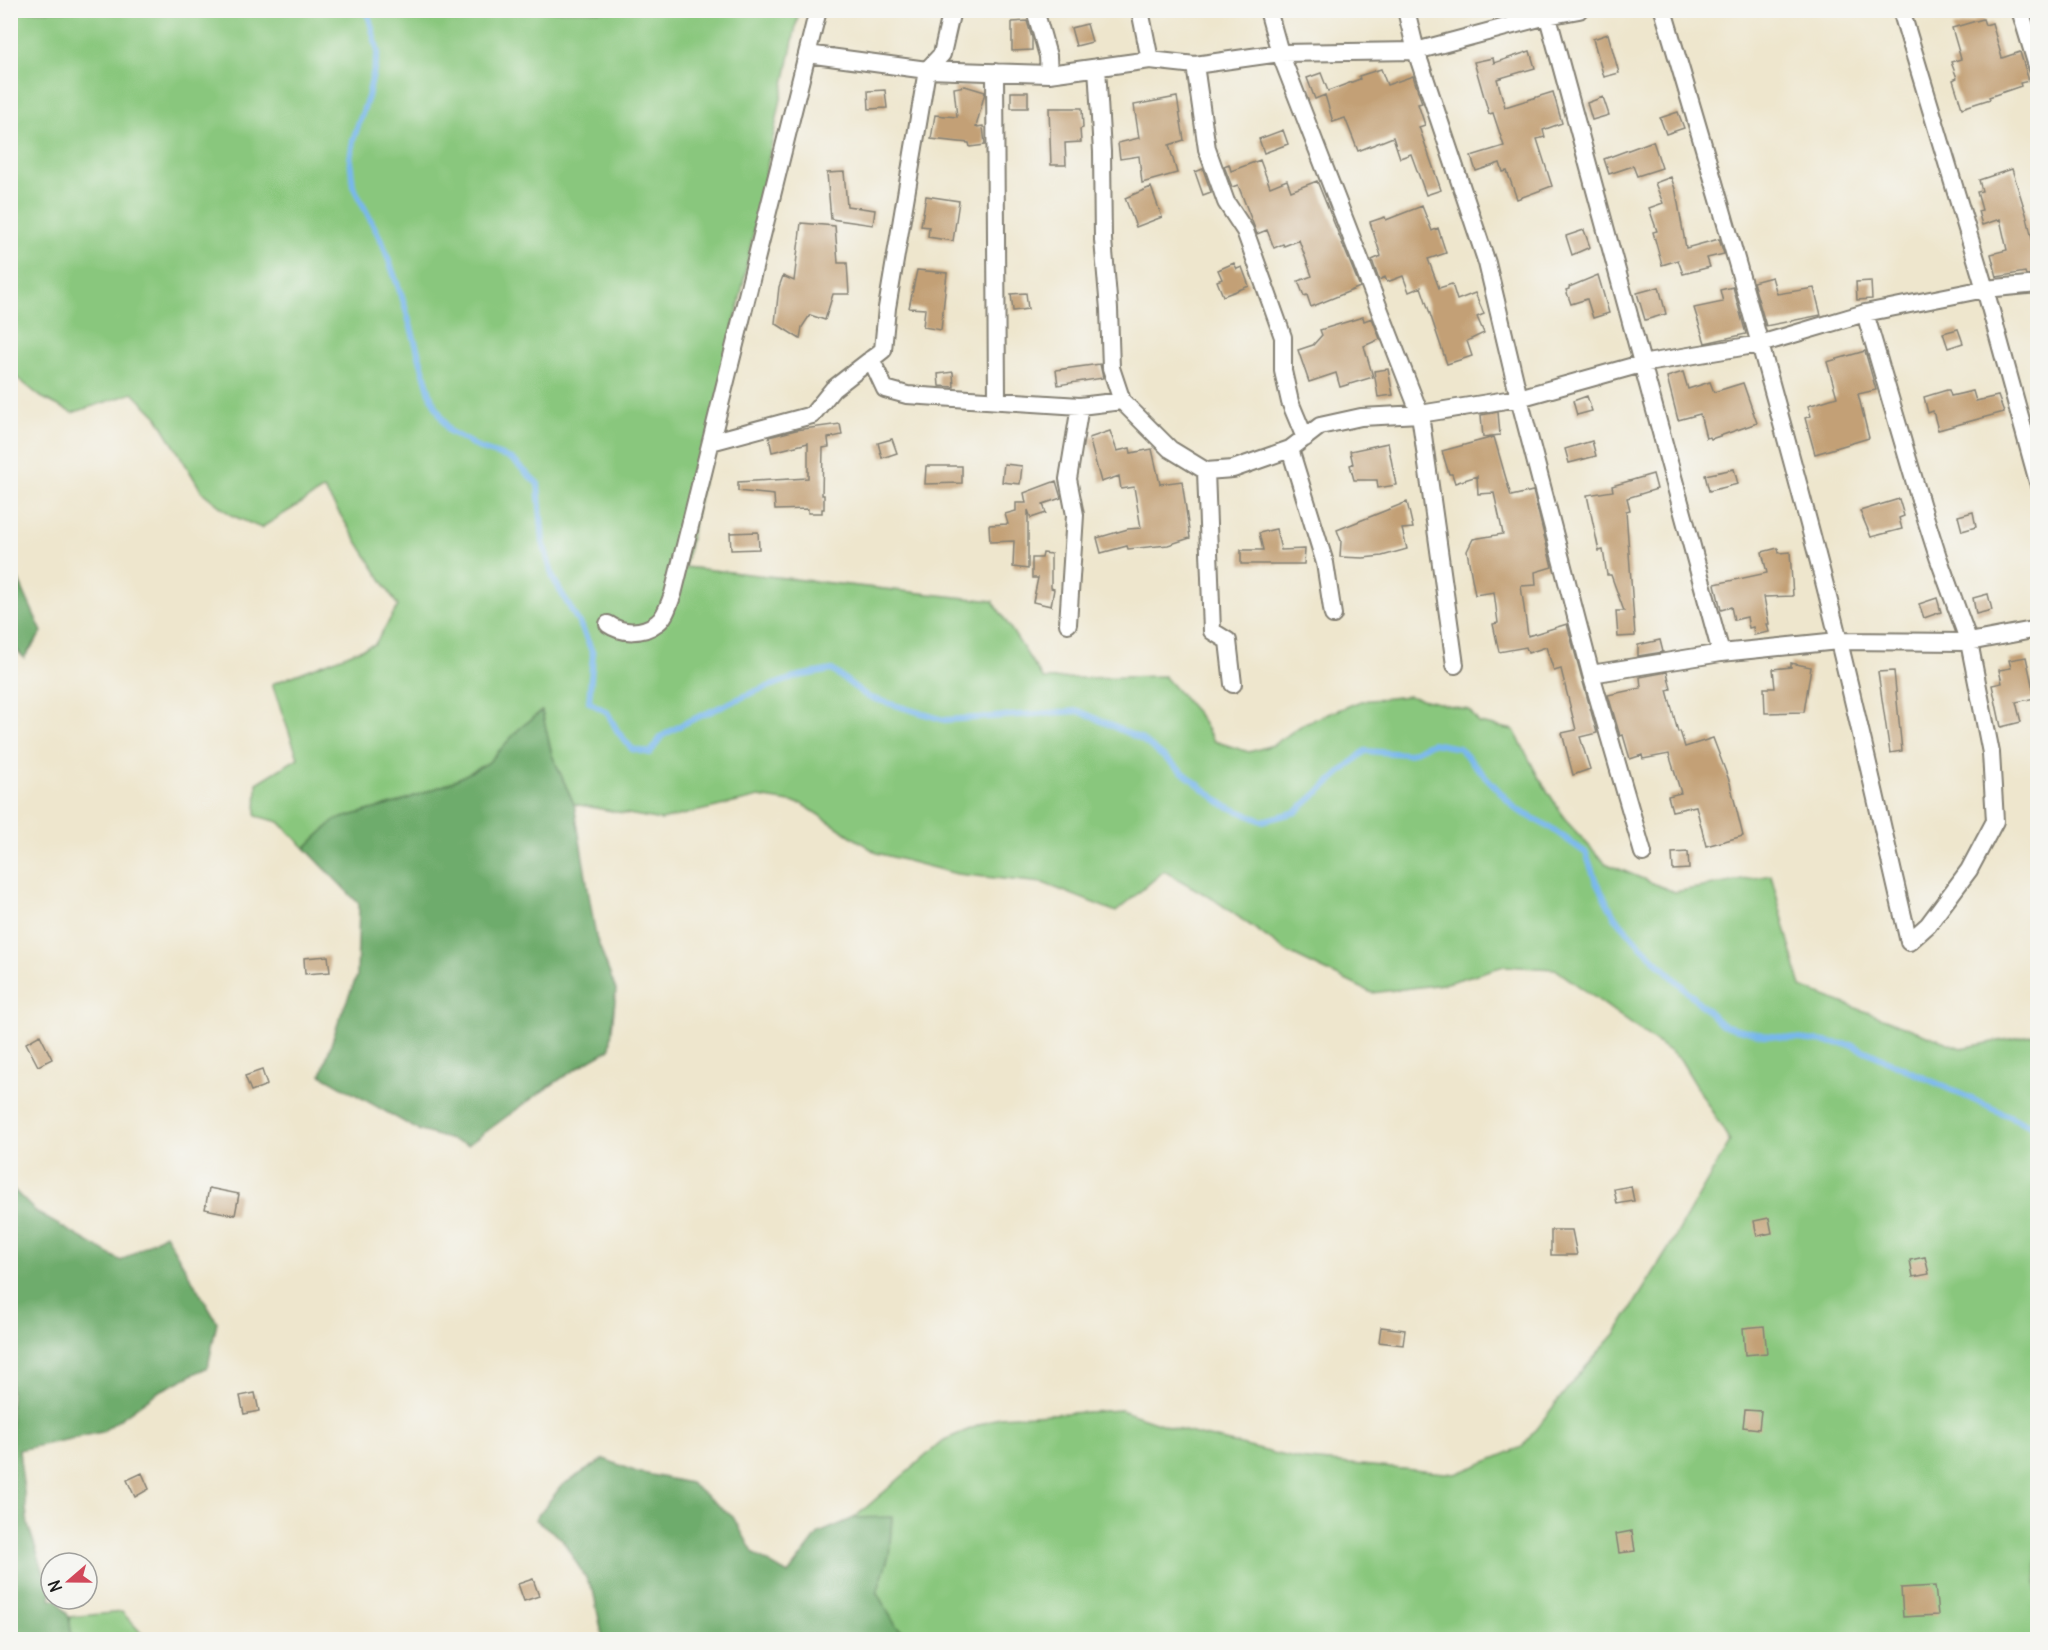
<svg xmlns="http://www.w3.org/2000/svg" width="2048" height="1650" font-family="Delius,sans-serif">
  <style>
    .green { fill: #89c77d; stroke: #52724c; stroke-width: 1.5 }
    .forest { fill: #6eac6c; stroke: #456444; stroke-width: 1.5 }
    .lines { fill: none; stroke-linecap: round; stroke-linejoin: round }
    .stream { stroke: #78b7ec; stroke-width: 6 }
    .building { fill: #c3a076 }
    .minor-casing { stroke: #858174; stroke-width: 20 }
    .minor { stroke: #fff; stroke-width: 16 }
  </style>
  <rect width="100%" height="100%" fill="#f6f6f2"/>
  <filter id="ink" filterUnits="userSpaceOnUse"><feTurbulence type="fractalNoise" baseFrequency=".0167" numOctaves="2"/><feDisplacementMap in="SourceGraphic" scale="12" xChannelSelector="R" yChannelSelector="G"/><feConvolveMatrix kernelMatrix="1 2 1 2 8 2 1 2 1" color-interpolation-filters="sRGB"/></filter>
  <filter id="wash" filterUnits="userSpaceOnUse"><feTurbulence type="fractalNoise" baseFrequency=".008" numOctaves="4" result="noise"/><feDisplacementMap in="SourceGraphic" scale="24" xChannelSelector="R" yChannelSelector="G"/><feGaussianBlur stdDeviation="1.35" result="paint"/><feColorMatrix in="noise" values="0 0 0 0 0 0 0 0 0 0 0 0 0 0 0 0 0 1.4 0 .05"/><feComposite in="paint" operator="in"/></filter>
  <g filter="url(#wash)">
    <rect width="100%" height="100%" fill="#eee6cd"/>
    <!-- green -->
    <path class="green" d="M10,11H799L685,567L993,601L1043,679L1164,676L1198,714L1214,741L1249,752L1273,745L1305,723L1361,701L1408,696L1469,710L1479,723L1514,730L1539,778L1568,823L1605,863L1674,892L1771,875L1801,987L1961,1048L2037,1034V1639H912L896,1626L877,1593L889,1555L892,1518H854L944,1440L999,1417L1121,1410L1176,1429L1298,1459L1456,1474L1522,1447L1574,1380L1616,1333L1667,1251L1730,1141L1680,1059L1555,969L1504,966L1443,984L1372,993L1289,953L1213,899L1164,871L1116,912L1043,883L957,874L877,853L802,804L759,797L661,820L574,804L552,755L541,711L519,729L488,763L450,783L396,803L335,820L305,848L279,822L256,816L257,783L298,758L272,684L375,644L398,606L324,489L261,528L231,515L202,492L157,417L133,393L72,413L41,397L11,373Z
      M122,1612L147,1639H72L69,1617Z"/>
    <!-- forest -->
    <path class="forest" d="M10,561L42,632L24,658L11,643Z
      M542,711L552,755L574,804L596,937L616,990L610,1049C559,1077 514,1111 468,1145L418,1130L321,1075L340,1017L357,976L359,904L305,848L335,820L396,803L450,783L488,763L519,729Z
      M11,1187L36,1212L121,1261L165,1234L217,1322L208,1367L158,1392L102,1432L19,1450L28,1525L47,1582L51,1589V1599H57L69,1617L72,1639H11Z
      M604,1459L637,1472L690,1483L733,1517L754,1554L788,1574L819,1533L854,1518L892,1517L889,1555L877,1593L896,1626L912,1639H603L593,1590L562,1539L535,1519L562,1485Z"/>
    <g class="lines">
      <!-- stream -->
      <path class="stream" d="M367,10L378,52L368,97L353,140L350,159L353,186L383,244L403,300L431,397L449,431L481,449L512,459L538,484L543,542L553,578L583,630L593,654L589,702L607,712L618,732L632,749L650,753L662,736L685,723L756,691L799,676L832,670L868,697L944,720L1079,711L1141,739L1224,805L1262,821L1296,812L1365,751L1408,754L1432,743L1459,748L1516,809L1551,828L1586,853L1596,882L1615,917L1641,946L1722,1025L1763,1035L1852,1045L2038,1129"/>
    </g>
    <g id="blocks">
      <!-- building -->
      <path class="building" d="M1983,19L1985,25L1992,23L2002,58L2020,52L2029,81L2020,83L2021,86L1989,97L1990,99L1962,108L1953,80L1957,78L1951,62L1961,59L1952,28Z
        M1027,21L1032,38V50L1012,51V22Z
        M1087,24L1092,42L1076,46L1071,28Z
        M1608,34L1619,73L1604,77L1593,39Z
        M1530,51L1535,68L1497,79L1505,107L1553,92L1562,123L1543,130L1545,137L1537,139L1552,186L1517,199L1507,171L1503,172L1500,163L1476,171L1471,156L1504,146L1493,113L1489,114L1474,62L1493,58L1494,63Z
        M1381,69L1387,85L1413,76L1422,103L1418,104L1425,125L1419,127L1441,190L1426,195L1411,154L1400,158L1393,137L1358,151L1345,118L1333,122L1325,95L1315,99L1307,78L1321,73L1328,91L1360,79L1359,76Z
        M965,86L985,92L976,127L983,126L985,145L970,147L969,143L931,139L935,115L957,117L954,88Z
        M885,90L887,108L869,109L868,91Z
        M1011,92H1028V108H1011Z
        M1177,97L1184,140L1169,145L1177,173L1142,183L1139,156L1120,159L1118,143L1139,138L1134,105Z
        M1603,97L1609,115L1592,120L1587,103Z
        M1049,108H1082L1083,128L1080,129L1081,142L1065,143L1066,165H1051Z
        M1678,112L1684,128L1666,134L1660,118Z
        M1283,130L1288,144L1264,153L1259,139Z
        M1653,141L1662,168L1637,176L1633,166L1609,174L1604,159Z
        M1260,160L1270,187L1287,180L1291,191L1317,181L1360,287L1311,307L1307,295L1304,296L1298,281L1312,276L1299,240L1284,246L1283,244L1274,248L1267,230L1257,234L1238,185L1232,187L1224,166L1229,164L1231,171Z
        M1203,169L1211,192L1203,195L1195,172Z
        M2012,169L2027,217L2037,260V274L2026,275L2025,272L1997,277L1991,254L2007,250L2000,219L1982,225L1978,211L1982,210L1977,192L1982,191L1979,180Z
        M844,172L847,206L875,210L873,225L831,219L827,173Z
        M1671,177L1676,192L1686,248L1719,239L1724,254L1707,258L1710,267L1683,274L1678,260L1662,265L1653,232L1657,231L1649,208L1663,203L1655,183Z
        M1151,187L1162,217L1136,227L1125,198Z
        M926,196L959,201L953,241L928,237L929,227L921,226Z
        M1422,206L1432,231L1438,228L1446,253L1428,259L1439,288L1452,284L1457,300L1475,293L1484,314L1477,317L1484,333L1467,341L1472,356L1447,364L1421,287L1409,292L1403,276L1387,282L1385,277L1379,280L1372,260L1381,256L1370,222L1385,217L1386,220Z
        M801,223L835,226L838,263H847L849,294H833L825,320L810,315L802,327L800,339L775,323L779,287L783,276L794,281Z
        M1584,230L1590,247L1572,255L1566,236Z
        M1234,263L1237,269L1242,267L1249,286L1223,296L1217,281L1222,279L1218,270Z
        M917,270L947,273L941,330L923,327L925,309L909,308Z
        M1598,275L1609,313L1593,318L1587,299L1571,304L1566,290L1569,289V287Z
        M1772,277L1777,294L1814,288L1821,315L1766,326L1753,282Z
        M1871,281L1872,299L1857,300L1856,282Z
        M1659,287L1666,314L1645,320L1637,293Z
        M1733,287L1746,334L1705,343L1694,308L1723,302L1720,290Z
        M1026,293L1028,309L1013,311L1011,294Z
        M1363,317L1364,321L1372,318L1380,339L1364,346L1373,377L1340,387L1336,373L1309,382L1298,350L1313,345L1322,335L1320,330Z
        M1958,329L1963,343L1948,348L1943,333Z
        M1865,351L1876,390L1858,394L1869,438L1815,454L1805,418L1811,416L1808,406L1837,397L1827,362Z
        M1100,364L1103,378L1058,385L1056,370Z
        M1388,369L1393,395L1378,397L1374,371Z
        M953,372L954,387L939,386L938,374Z
        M1683,372L1688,389L1710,382L1714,392L1743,383L1757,423L1711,439L1710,437L1706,438L1700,414L1678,420L1667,377Z
        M1947,390H1949L1951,396L1973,391L1976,401L1998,396L2004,412L1938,430L1933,411L1928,413L1924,397Z
        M1587,396L1592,411L1577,415L1573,401Z
        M1498,412L1500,435L1483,437L1481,415Z
        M840,424L842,435L828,438L829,447L823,448L822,495H824V509H822V513H808V509L775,510L774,495L738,491V482L808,478V443L772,452L769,437L796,430Z
        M1110,431L1117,451L1130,448L1131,453L1152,449L1160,484L1182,481L1190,538L1168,545L1128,549L1127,546L1101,553L1097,538L1128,529L1141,528L1134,487L1121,489L1119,476L1101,482L1089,438Z
        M1494,437L1511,496L1533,491L1552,567L1535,572L1536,585L1521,586L1528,636L1567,624L1597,733L1580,737L1590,769L1573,775L1562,733L1576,730L1561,669L1554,671L1546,647L1528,653L1526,647L1499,652L1493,624L1498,623L1494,592L1475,595L1467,551L1473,539L1503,534L1494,493L1478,494L1477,476L1455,483L1452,474H1449L1442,451Z
        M892,439L897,453L882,458L878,443Z
        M1592,441L1596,456L1569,463L1565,449Z
        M1388,443L1396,485L1378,488L1377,480H1354L1350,465L1353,464L1350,451Z
        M1004,464L1022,466L1020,484L1002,482Z
        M926,466H962V483L925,484Z
        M1734,469L1738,484L1709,491L1705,475Z
        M1653,474L1657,489L1627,498L1630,510L1626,511L1635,636L1618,637L1616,611H1624L1611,575H1607L1603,550L1599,551L1587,495L1613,491L1612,486Z
        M1056,481L1061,498L1043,504L1046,513L1031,518L1028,510V569L1013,567L1014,541L990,542L989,525L1008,524L1005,514L1016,511V503H1026L1024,493Z
        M1899,499L1904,516L1899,518L1902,529L1871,537L1860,511Z
        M1407,502L1413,528L1402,529L1407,549L1382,556L1363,558L1340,557L1341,541L1337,530Z
        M1973,512L1976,527L1962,531L1958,516Z
        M1276,529L1281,550L1305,549L1304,564H1241V550H1263L1259,533Z
        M758,532L759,549L731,550L730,533Z
        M1778,548L1779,553L1790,552L1793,596L1764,597L1769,624H1767L1769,632L1754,635L1753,627L1749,628L1747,617L1734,620L1731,607L1721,610L1715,584L1767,573L1762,552Z
        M1043,553L1051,554V588L1054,589L1051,606L1033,602L1038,578H1032V558H1042Z
        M1988,594L1992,610L1976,614L1973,598Z
        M1937,598L1941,612L1924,618L1919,604Z
        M1660,640L1663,652L1638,656V645Z
        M2026,657L2035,698L2016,702L2021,722L2001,727L1992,685L2002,683L1999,670L2011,668L2009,660Z
        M1791,663L1811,667L1804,712L1765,713L1764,688H1775L1773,669L1791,667Z
        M1894,671L1902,751L1890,753L1878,672Z
        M1667,672L1671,689L1667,690L1678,732L1680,731L1685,747L1713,738L1730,783L1743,836L1706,846L1696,806L1672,811L1668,796L1681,793L1669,754L1643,759L1642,755L1630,759L1623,735L1620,736L1608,695L1641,688L1640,677Z
        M1688,852L1689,869L1673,870L1672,853Z
        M328,956L330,972L305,974L304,958Z
        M40,1035L52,1059L38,1066L26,1043Z
        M262,1070L267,1085L251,1091L245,1076Z
        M1631,1186L1634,1201L1617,1204L1614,1189Z
        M209,1188L239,1194L235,1215L205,1209Z
        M1769,1218L1772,1233L1757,1236L1754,1221Z
        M1551,1230H1572L1577,1255H1551Z
        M1925,1257L1929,1274L1913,1277L1910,1260Z
        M1764,1326L1767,1353L1745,1355L1743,1328Z
        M1381,1327L1405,1330L1403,1345L1379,1342Z
        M255,1393L259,1411L244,1414L240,1396Z
        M1745,1410L1761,1411L1759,1429L1743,1427Z
        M142,1473L149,1489L135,1497L127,1480Z
        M1632,1531L1635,1551L1619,1553L1616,1534Z
        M533,1579L539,1596L524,1601L518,1584Z
        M1935,1586L1938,1615L1903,1617L1901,1588Z"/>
    </g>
  </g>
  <g filter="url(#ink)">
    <use href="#blocks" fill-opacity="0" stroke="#858174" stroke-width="1.5"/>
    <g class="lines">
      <!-- minor casing -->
      <g class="minor-casing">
        <path id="minor" d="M1035,10L1048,56L1049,74
          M1140,10L1150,60
          M1268,10L1280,53L1420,414L1455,665
          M1406,10L1416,51L1487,263L1519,398L1591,674L1721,653L1838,641L1969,642L2038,629
          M1546,10L1721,653
          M1663,10C1719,196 1772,382 1821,570C1853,693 1880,818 1909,942
          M1901,10L1985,289L2038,482
          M2020,10L2038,69
          M807,54L927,70L1049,74L1150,60L1195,65L1280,53L1416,51L1547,16L1579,10
          M1195,65L1207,149L1226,202L1245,231L1283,337V371L1290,402L1305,438
          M1097,67L1102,152L1103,240L1109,309L1111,368L1122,401
          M995,72L997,399
          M1865,313L1922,507L1938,557L1969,642L1991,753L1995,821L1969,870L1928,925L1909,942
          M871,359L885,389L907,395L1080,406L1122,401L1170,449L1206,471L1233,469L1290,449L1320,426L1361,417L1420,414L1519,398L1641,364L1760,344L1865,313L1985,289L2038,284
          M711,442L812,415L833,389L883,350L887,308L927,70L942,54L952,10
          M1290,449L1325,563L1333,615
          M1206,471L1212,631L1228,641L1233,684
          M608,624C622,634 643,634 657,623C666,617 669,603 673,594L818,10
          M1068,624L1075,515L1068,479L1080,406
          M1591,674L1643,853"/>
      </g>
      <!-- minor -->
      <use href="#minor" class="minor"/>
    </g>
  </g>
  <!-- margin -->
  <rect width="2048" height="1650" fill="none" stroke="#f6f6f2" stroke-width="36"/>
  <!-- north arrow -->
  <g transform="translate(69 1581) rotate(250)"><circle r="28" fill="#f6f6f2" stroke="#9f9f9c" stroke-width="1.5"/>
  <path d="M0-4.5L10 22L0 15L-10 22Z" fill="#d1495b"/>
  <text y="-9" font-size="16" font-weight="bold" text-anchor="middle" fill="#1c1c1c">N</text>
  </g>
</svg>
